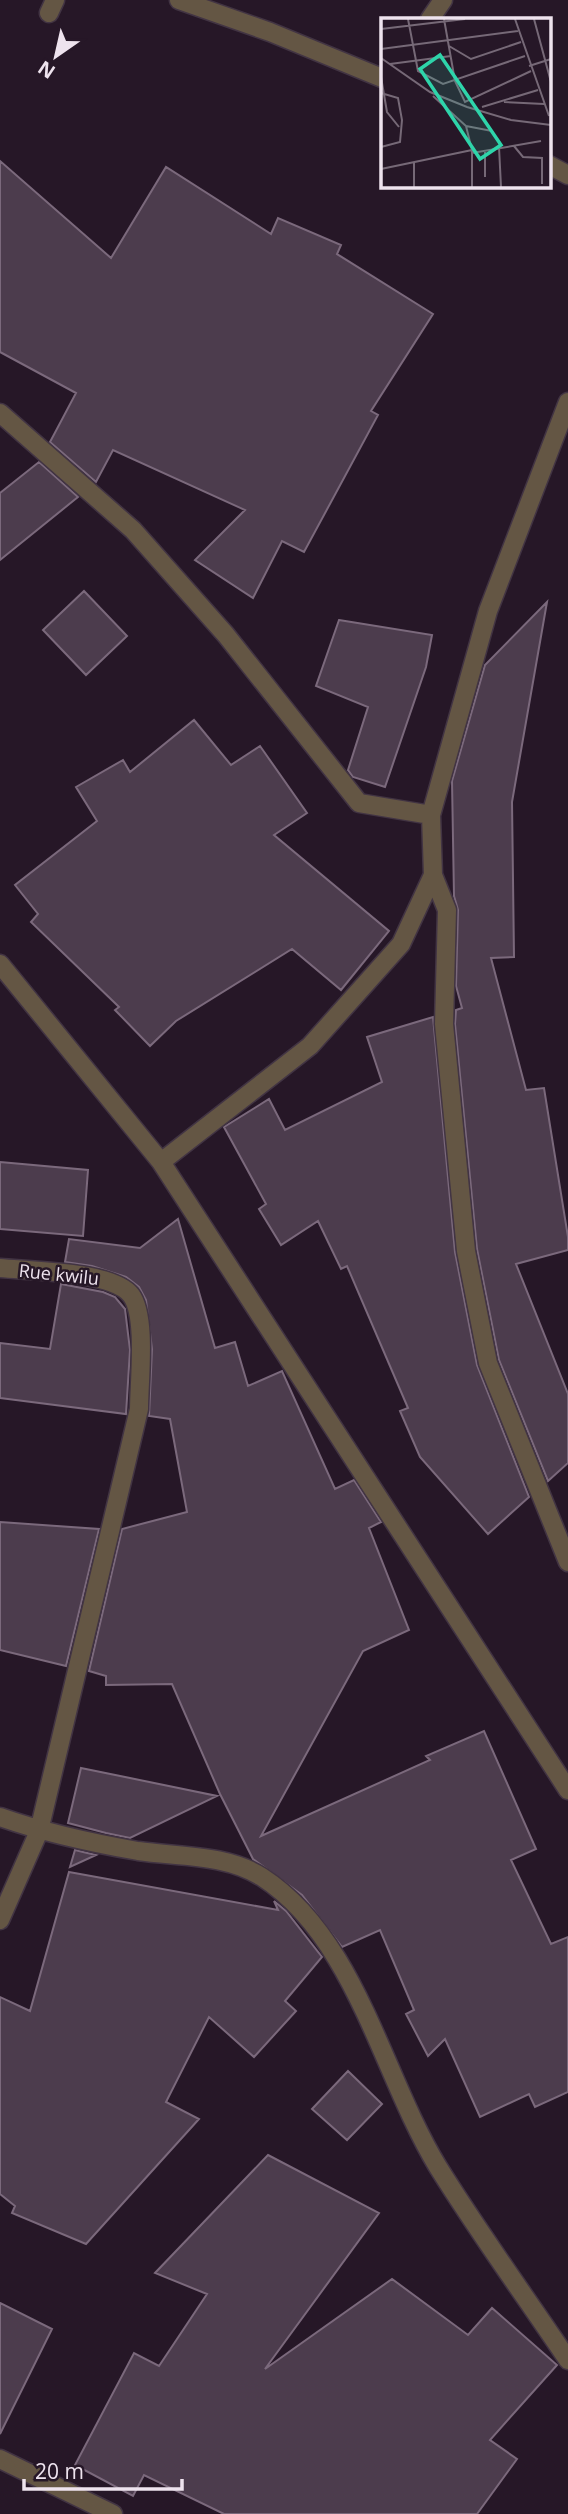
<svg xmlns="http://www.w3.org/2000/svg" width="568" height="2514" font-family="'Open Sans',sans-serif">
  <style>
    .building { fill: #4c3c4d; stroke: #7b697c; stroke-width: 2 }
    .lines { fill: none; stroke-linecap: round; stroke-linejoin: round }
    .minor-casing { stroke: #423443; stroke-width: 21 }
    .minor { stroke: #645644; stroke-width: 18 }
    .labels { text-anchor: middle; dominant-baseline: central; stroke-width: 5; stroke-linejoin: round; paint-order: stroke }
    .street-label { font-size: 18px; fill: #eee3ee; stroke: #261727 }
    .inset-road { fill: none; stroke: #766977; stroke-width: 2 }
    .view { fill: #2ed4aa; fill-opacity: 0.15; stroke: #2ed4aa; stroke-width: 3.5 }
    .inset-edge { fill: none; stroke: #eee3ee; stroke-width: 3.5 }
  </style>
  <rect width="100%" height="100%" fill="#261727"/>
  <!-- building -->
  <path class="building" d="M0,161L111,258L166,167L271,234L278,218L341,245L337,254L433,314L371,411L378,415L304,552L282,541L253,598L195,560L245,510L113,450L96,482L50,442L76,393L0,352Z
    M39,462L78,497L0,560V493Z
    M84,591L127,636L86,675L43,630Z
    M547,602L512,802L514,957L491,958L526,1090L544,1088L568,1237V1250L516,1264L568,1394V1463L548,1481L499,1360L477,1249L455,1024L456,1010L462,1008L456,986L458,910L454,896L452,781L485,665Z
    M339,620L432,635L426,667L385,787L353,777L348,770L368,707L316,686Z
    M194,720L231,765L260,746L307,813L274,835L389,931L341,990L292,949L176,1021L150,1046L115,1010L119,1007L31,922L38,914L15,885L97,821L76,787L123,760L130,772Z
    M433,1017L455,1252L477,1365L529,1497L488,1534L420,1457L400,1411L408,1408L347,1266L341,1269L318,1221L281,1245L259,1209L266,1204L224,1127L269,1099L285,1130L382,1082L367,1037Z
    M0,1162L88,1170L83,1236L0,1229Z
    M178,1219L215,1348L235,1342L248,1386L282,1371L335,1489L354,1480L381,1522L369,1528L409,1630L363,1651L261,1836L430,1760L426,1756L484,1731L536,1849L511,1860L551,1944L568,1937V2092L535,2107L529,2094L480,2117L445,2039L428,2056L406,2014L414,2010L380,1930L342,1947L302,1895L253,1859L220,1794L172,1684L106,1685V1676L89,1671L122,1529L187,1512L170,1419L149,1416L152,1349L146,1300L139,1287L126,1277L92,1266L65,1262L69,1239L140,1248Z
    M61,1284L103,1292L115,1297L125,1309L130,1350L126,1414L0,1398V1343L50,1349Z
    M0,1522L99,1529L66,1666L0,1650Z
    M81,1768L130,1778L217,1796L130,1838L106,1833L68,1823Z
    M75,1850L83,1852L96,1855L70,1867Z
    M69,1872L278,1910L274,1901L286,1911L322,1957L285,2001L296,2011L254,2057L209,2017L166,2102L199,2119L86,2244L12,2213L15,2206L0,2194V1997L30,2011Z
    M348,2071L382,2104L347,2140L312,2109Z
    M268,2155L379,2213L265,2369L392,2279L468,2335L492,2308L557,2365L490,2440L517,2459L477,2514H224L144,2475L133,2496L75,2465L134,2353L159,2366L207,2294L155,2273Z
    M0,2303L52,2329L0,2434Z"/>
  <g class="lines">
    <!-- minor casing -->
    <g class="minor-casing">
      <path id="minor" d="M179,0L270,32L382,78
        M49,13L55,0
        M430,19L443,0
        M549,165L568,175
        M568,402L488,611L431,815L433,875L447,910L444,1024L466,1251L488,1363L568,1562
        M0,413L133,530L226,635L359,803L431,815
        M0,964L161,1162L568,1790
        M161,1162L310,1046L401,944L433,875
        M0,1268C31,1271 112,1271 131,1295C147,1316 139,1382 139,1409L39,1831L0,1920
        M0,1817C45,1833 92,1843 138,1851C179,1857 226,1854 262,1877C356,1938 382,2075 438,2167C479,2233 525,2296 568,2360
        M0,2459L113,2514"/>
    </g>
    <!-- minor -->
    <use href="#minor" class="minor"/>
  </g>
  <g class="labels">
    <!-- street labels -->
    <g class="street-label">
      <text transform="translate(59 1274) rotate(6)">Rue kwilu</text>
    </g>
  </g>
  <!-- overview -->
  <g transform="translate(381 18)">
    <rect width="170" height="170" fill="#261727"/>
    <path class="inset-road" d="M27,1L37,53L62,66L144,38M63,1L74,63L84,84L150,53M134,1L168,98M153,1L170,64M0,11L84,1M68,28L90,41L140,24M0,31L137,13M0,40L49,74L86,89L130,102L170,107M9,46L70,38M148,48L170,41M0,59L6,94L18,109M0,75L17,80L21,102L19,124L0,129M52,78L85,108L91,132V169M123,84L163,86M101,89L157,72M85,108L111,113M133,128L142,139L161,140V166M118,129L120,169M91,135L160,123M0,151L91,132M104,159V134M33,169V144"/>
    <path class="view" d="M59,37L120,127L99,141L39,51Z"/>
    <rect width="170" height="170" class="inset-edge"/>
  </g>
  <!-- north arrow -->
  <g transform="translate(56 56) rotate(214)" stroke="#261727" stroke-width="5" paint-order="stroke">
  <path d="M0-5L12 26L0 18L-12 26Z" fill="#eee3ee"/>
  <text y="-10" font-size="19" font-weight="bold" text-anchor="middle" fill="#eee3ee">N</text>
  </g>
  <!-- scale -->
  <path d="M24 2479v10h158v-10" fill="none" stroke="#eee3ee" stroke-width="3.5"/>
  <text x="35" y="2479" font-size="21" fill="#eee3ee" stroke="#261727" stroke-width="5" paint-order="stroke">20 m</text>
</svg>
